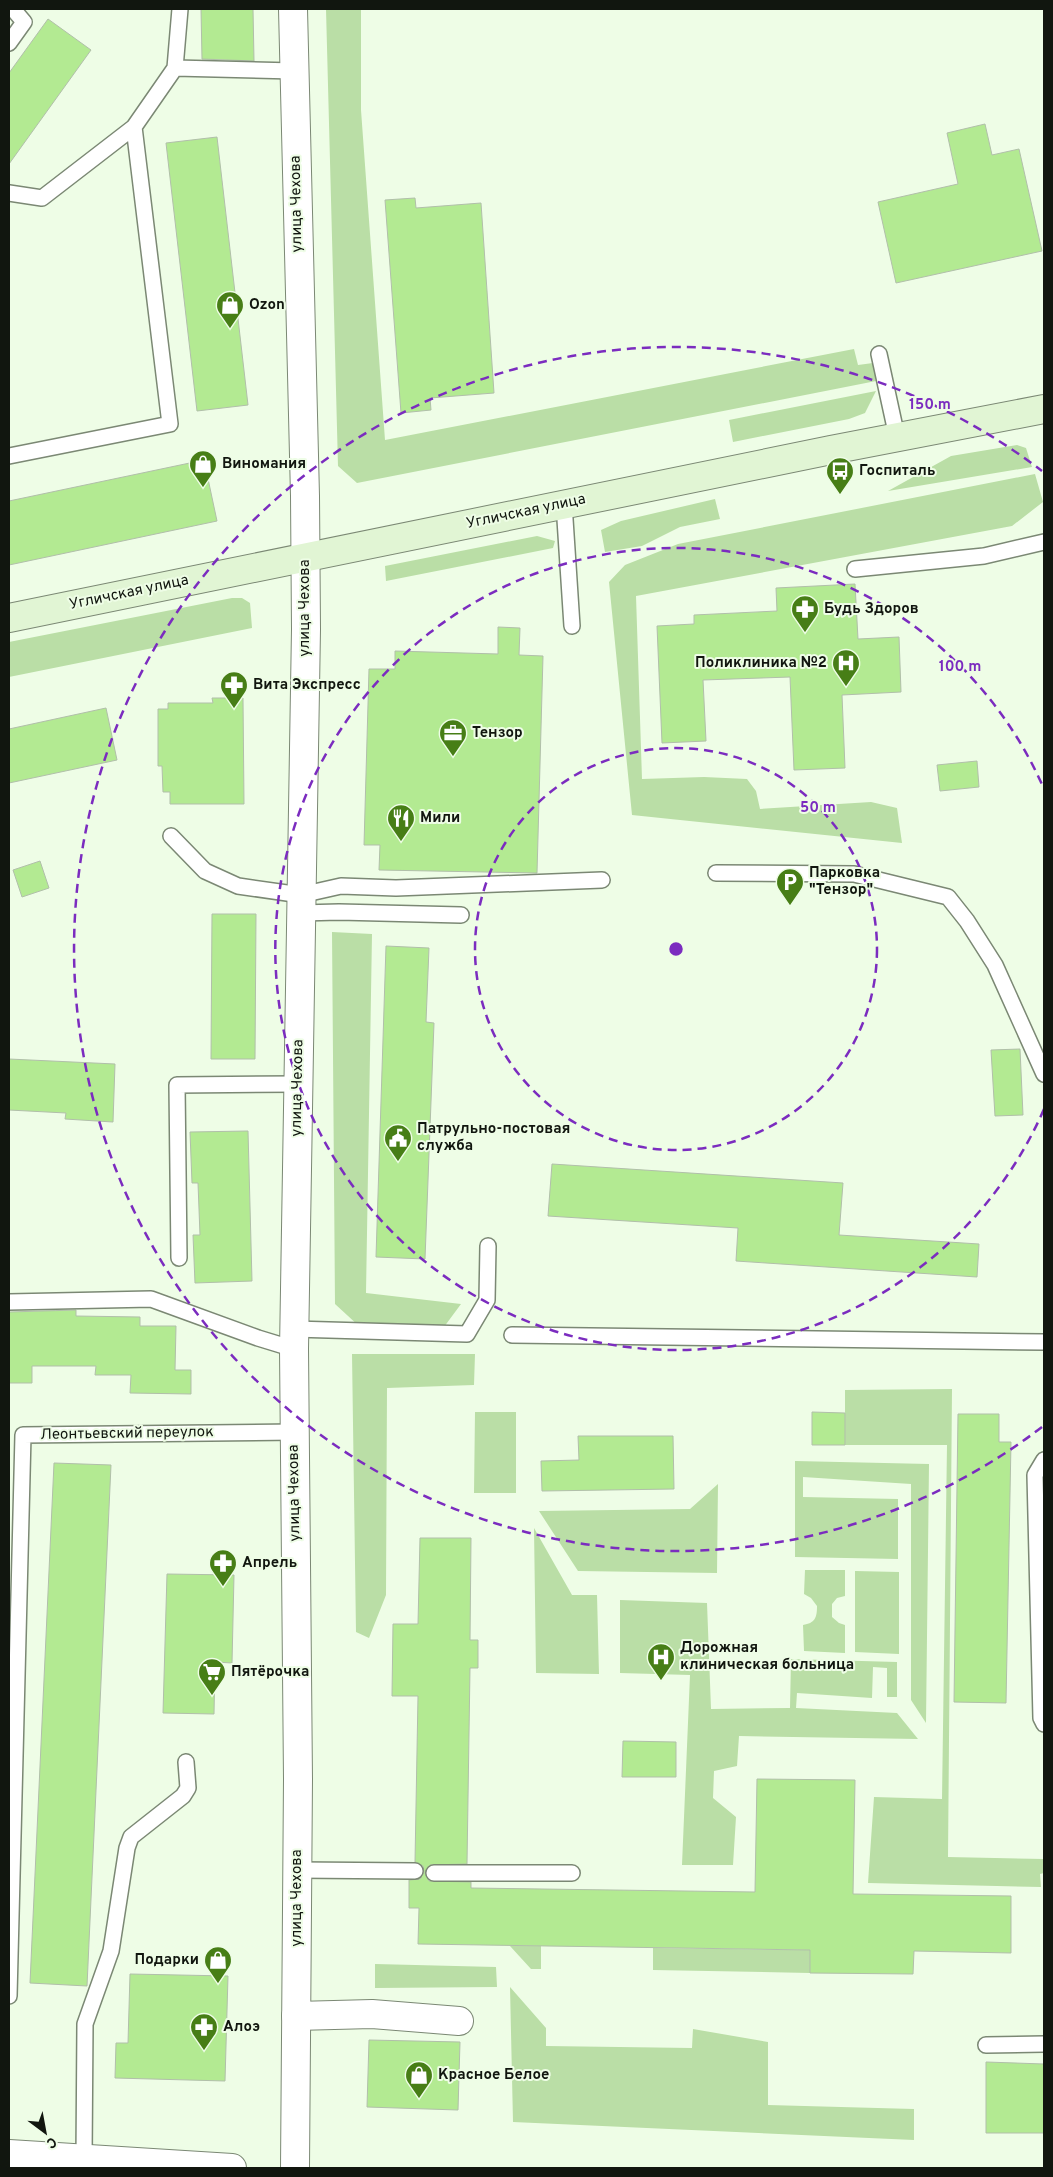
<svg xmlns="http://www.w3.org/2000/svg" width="1053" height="2177" font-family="Overpass,sans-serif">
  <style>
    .green { fill: #badea6 }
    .building { fill: #b3ea92; stroke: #b1bfaa }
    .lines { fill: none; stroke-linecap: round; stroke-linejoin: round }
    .service-casing { stroke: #7b8874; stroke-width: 18 }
    .minor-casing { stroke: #7b8874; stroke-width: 30 }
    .tertiary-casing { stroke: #7b8874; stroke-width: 30 }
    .secondary-casing { stroke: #7b8874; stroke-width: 30 }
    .service { stroke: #fff; stroke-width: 15 }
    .minor { stroke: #fff; stroke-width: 28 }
    .tertiary { stroke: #fff; stroke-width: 28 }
    .secondary { stroke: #e1f5d4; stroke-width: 28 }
    .ring { fill: none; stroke: #7b2cbf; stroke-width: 2.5; stroke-dasharray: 9 6 }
    .labels { text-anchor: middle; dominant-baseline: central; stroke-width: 4; stroke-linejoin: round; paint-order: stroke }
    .street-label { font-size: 15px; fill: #11160f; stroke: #eefde6 }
    .poi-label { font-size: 15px; font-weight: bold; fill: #11160f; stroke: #eefde6; text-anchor: start }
    .centre { fill: #7b2cbf; stroke: #eefde6; stroke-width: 2.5 }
    .ring-label { font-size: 15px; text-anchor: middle; font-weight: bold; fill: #7b2cbf; stroke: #eefde6; stroke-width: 4; stroke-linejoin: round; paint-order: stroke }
  </style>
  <rect width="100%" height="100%" fill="#eefde6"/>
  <!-- green -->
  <path class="green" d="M326,9H361V110L385,440L854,349L858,365L873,363L876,381L357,483L338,466Z
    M876,391L865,413L849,419L733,442L729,420Z
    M1017,445L1026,448L1032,467L888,491L951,456Z
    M1035,474L1043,502L1012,526L636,596L642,779L704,777L747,779L756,791L760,809L871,802L897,808L902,843L632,815L609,582L625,565L678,544Z
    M715,499L720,519L680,527L642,546L605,552L601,530L621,521Z
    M537,536L555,541L553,548L386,581L385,566Z
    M232,598H242L250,603L252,628L9,677V642Z
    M332,932L372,934L366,1293L461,1304L444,1327H360L335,1304Z
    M352,1354H475L474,1385L387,1388L386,1595L369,1638L356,1632Z
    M952,1389L948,1857L1044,1859V1873L1040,1874L1041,1887L868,1883L874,1797L942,1799L947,1445H845V1390Z
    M475,1412H516V1493H474Z
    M795,1461L929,1464L926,1723L911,1700V1484L803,1477V1497L898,1499V1559L795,1557Z
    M718,1484L717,1573L578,1571L539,1511L690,1509Z
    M534,1528L572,1595H597L599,1674L536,1673Z
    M805,1570H845V1596L837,1598L832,1604V1617L839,1623L845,1625V1653L804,1651L803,1625C815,1623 817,1618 817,1606L811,1598L804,1594Z
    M855,1571L899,1572V1654L855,1652Z
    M620,1600L707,1603L711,1709L790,1708L791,1659L897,1662V1697H887V1668L873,1667L872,1698L797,1693L796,1708L897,1713L918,1739L739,1736L737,1766L714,1771L713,1798L736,1817L733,1865H682L690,1675L620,1673Z
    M510,1946H541V1969H531Z
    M653,1948L810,1950V1973L653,1970Z
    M375,1964L496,1967L497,1987L375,1988Z
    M510,1987L546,2028V2046L692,2048L693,2029L768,2042V2105L914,2109V2140L513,2122Z"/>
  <!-- building -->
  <path class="building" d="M201,9H253L254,61L202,59Z
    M48,19L91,50L9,164V73Z
    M985,124L992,155L1019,149L1042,251L896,283L878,202L958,184L947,133Z
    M217,137L248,405L197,411L166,143Z
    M415,198L416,208L481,203L494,393L430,398L431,410L401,413L385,200Z
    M204,460L217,521L9,565V501Z
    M855,584L858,639L899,637L901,692L842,695L845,768L794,770L790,677L703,680L706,741L662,743L657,626L694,624V615L777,611L776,588Z
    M498,627L520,628L519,655L543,656L537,873L379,870L380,845H364L369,669H395V651L498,654Z
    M212,698H243L244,804H170V792H163L162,766H158V709H168V703H213Z
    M106,708L117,760L9,783V729Z
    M977,761L979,787L940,791L937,765Z
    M40,861L49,888L22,897L13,870Z
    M212,914H256L255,1059H211Z
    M386,946L429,948L426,1022L434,1023L425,1259L376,1257Z
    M1020,1049L1023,1115L995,1116L991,1050Z
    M9,1059L115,1064L113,1122L65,1119L66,1113L9,1110Z
    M248,1131L252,1281L195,1283L193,1235H200L198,1183H192L190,1132Z
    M552,1164L843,1183L839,1235L979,1244L977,1277L736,1261L738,1228L548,1216Z
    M76,1310V1316L140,1317V1326H176L175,1370H191V1394L130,1393L131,1375H95L96,1366H32V1383H9V1312Z
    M812,1412L845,1413V1445H812Z
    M958,1414H999V1442H1011L1006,1703L954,1702Z
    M578,1436H673L674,1489L542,1491L541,1461L579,1460Z
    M54,1463L111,1465L87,1986L30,1983Z
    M420,1538H471L470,1640H478V1668H470L467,1864L430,1865L425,1873L429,1881L471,1882V1888L755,1892L757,1779L855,1780L853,1894L1011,1896V1953L914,1951L913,1974L810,1973V1950L418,1944L419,1908H409V1880L420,1879L424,1872L423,1866L415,1862L418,1696H392L393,1624H418Z
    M167,1574L234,1575L232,1663L215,1662L214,1714L163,1713Z
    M623,1741L676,1742V1777H622Z
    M130,1974L228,1976L225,2081L115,2078L116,2043H128Z
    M369,2040L460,2042L458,2110L367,2107Z
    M986,2062L1044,2064V2133H986Z"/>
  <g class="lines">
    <!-- service casing -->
    <g class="service-casing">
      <path id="service" d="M9,43L24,22L13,9
        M175,68L180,9
        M9,193L42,198L134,127L175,68L294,71
        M879,354L897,437
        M9,456L170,424L134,127
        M564,504L572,626
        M855,569L984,556L1044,542
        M171,836L205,871L238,886L301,895L341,886L396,888L602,880
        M716,873L854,874L948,897L967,921L995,965L1044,1074
        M301,913L339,912L461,915
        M179,1258L177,1085L298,1084
        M9,1302L151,1299L258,1338L294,1349
        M294,1329L467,1334L487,1300L488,1246
        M512,1335L1044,1342
        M1044,1460L1035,1475L1041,1718L1044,1724
        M297,1870L415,1871
        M434,1873H572
        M9,1996L23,1435L295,1432
        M986,2045L1044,2044
        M84,2159L85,2024L111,1951L127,1848L131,1837L183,1796L188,1788L186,1762"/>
    </g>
    <!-- minor casing -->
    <g class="minor-casing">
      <path id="minor" d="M296,2016L372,2014L459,2021
        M9,2154L232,2168"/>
    </g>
    <!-- tertiary casing -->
    <g class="tertiary-casing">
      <path id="tertiary" d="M293,9L305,496L306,629L294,1349L298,1779L295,2168"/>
    </g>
    <!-- secondary casing -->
    <g class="secondary-casing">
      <path id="secondary" d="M9,618L831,450L1044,409"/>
    </g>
    <!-- service -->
    <use href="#service" class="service"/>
    <!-- minor -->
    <use href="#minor" class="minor"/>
    <!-- tertiary -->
    <use href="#tertiary" class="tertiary"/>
    <!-- secondary -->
    <use href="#secondary" class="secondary"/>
  </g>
  <!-- distance rings -->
  <g class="ring">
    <circle cx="676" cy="949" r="201"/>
    <path d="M1044 1109A401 401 0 1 1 1044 789"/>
    <path d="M1042 1427A602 602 0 1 1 1042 471"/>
  </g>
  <!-- icons -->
  <defs>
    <g id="shop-pin" transform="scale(1.4375)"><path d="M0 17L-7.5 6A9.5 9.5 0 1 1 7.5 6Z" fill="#477e16" stroke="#eefde6"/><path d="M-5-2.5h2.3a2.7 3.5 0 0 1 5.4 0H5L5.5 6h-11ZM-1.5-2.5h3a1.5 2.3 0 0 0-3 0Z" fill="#fff"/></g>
    <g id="bus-pin" transform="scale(1.4375)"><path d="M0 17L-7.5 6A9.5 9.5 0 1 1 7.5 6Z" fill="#477e16" stroke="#eefde6"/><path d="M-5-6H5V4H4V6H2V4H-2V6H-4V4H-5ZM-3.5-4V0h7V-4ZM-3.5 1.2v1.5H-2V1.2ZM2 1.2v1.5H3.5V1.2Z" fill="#fff"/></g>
    <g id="pharmacy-pin" transform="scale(1.4375)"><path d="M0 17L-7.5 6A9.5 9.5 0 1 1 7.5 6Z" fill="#477e16" stroke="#eefde6"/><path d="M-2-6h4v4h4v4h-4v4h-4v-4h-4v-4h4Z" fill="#fff"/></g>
    <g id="hospital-pin" transform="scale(1.4375)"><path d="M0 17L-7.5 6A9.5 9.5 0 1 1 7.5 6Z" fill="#477e16" stroke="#eefde6"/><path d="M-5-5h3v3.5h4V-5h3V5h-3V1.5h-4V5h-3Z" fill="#fff"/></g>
    <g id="office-pin" transform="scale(1.4375)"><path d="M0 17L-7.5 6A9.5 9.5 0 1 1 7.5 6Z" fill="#477e16" stroke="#eefde6"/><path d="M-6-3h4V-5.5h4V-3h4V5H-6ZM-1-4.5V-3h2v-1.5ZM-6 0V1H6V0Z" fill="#fff"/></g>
    <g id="restaurant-pin" transform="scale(1.4375)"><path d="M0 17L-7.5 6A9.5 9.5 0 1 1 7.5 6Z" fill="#477e16" stroke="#eefde6"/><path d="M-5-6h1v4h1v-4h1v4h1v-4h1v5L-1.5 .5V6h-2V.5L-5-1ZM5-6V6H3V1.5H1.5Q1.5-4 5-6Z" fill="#fff"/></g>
    <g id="parking-pin" transform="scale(1.4375)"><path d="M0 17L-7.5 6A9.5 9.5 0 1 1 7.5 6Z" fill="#477e16" stroke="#eefde6"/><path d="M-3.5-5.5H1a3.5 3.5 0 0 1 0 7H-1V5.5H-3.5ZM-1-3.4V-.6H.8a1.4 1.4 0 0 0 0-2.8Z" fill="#fff"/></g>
    <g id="civic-pin" transform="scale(1.4375)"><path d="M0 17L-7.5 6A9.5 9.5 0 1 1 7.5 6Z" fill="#477e16" stroke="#eefde6"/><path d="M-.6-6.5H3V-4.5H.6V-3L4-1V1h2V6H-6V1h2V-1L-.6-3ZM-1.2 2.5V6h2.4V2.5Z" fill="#fff"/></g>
    <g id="supermarket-pin" transform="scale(1.4375)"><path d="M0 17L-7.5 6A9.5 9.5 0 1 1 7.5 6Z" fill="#477e16" stroke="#eefde6"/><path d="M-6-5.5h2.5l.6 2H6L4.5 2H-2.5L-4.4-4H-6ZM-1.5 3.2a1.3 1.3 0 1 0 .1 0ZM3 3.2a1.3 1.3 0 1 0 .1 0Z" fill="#fff"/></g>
  </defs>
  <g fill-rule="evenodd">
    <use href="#shop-pin" x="230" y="305"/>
    <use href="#shop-pin" x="203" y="464"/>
    <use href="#bus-pin" x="840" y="471"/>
    <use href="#pharmacy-pin" x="805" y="609"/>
    <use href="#hospital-pin" x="846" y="663"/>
    <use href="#pharmacy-pin" x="234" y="685"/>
    <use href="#office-pin" x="453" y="733"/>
    <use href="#restaurant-pin" x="401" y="818"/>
    <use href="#parking-pin" x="790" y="882"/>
    <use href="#civic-pin" x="398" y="1138"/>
    <use href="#pharmacy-pin" x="223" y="1563"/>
    <use href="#hospital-pin" x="661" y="1657"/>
    <use href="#supermarket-pin" x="212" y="1672"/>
    <use href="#shop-pin" x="218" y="1960"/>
    <use href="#pharmacy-pin" x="204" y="2027"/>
    <use href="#shop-pin" x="419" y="2075"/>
  </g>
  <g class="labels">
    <!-- street labels -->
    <g class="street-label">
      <text transform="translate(297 204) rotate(-91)">улица Чехова</text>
      <text transform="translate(526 512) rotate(-12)">Угличская улица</text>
      <text transform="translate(129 593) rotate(-12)">Угличская улица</text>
      <text transform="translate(305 608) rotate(-90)">улица Чехова</text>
      <text transform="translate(298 1088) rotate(-89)">улица Чехова</text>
      <text transform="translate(127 1434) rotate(-1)">Леонтьевский переулок</text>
      <text transform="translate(295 1493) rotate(-91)">улица Чехова</text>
      <text transform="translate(297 1898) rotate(-90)">улица Чехова</text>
    </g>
    <!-- poi labels -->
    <g class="poi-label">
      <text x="249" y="305">Ozon</text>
      <text x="222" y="464">Виномания</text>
      <text x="859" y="471">Госпиталь</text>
      <text x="824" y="609">Будь Здоров</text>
      <text x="827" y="663" text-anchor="end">Поликлиника №2</text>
      <text x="253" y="685">Вита Экспресс</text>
      <text x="472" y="733">Тензор</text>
      <text x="420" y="818">Мили</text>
      <text x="809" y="873">Парковка<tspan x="809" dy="17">"Тензор"</tspan></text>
      <text x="417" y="1129">Патрульно-постовая<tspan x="417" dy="17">служба</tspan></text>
      <text x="242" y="1563">Апрель</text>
      <text x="680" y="1648">Дорожная<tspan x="680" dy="17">клиническая больница</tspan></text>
      <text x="231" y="1672">Пятёрочка</text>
      <text x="199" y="1960" text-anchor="end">Подарки</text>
      <text x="223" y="2027">Алоэ</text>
      <text x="438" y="2075">Красное Белое</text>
    </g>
  </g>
  <circle cx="676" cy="949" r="8" class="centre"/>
  <g class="ring-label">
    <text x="930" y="409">150 m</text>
    <text x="960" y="671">100 m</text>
    <text x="818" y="812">50 m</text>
  </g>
  <!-- border -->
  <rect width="1053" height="2177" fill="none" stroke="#11160f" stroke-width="20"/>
  <!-- north arrow -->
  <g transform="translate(45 2132) rotate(148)" stroke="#eefde6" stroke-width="4" paint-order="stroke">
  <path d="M0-4L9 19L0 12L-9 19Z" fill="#11160f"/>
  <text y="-8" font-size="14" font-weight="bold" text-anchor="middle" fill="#11160f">С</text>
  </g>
</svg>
